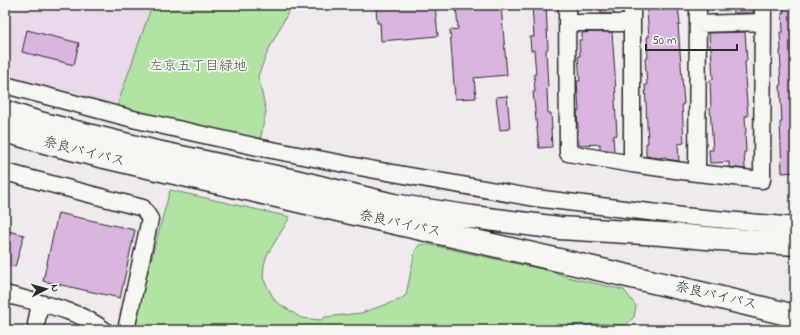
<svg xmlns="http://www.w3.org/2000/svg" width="800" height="335" font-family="'Indie Flower','Klee One',sans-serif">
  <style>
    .built { fill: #e9d9ea }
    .green { fill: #b1e3a4; stroke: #6e8768 }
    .water { fill: #88d6e5; stroke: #63929b }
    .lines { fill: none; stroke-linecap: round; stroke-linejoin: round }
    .shore { stroke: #506f75; stroke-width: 1 }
    .building { fill: #d8b4df; stroke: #2b2b2b }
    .minor-casing { stroke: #2b2b2b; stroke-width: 19 }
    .highway-casing { stroke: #2b2b2b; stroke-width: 25 }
    .minor { stroke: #f6f6f2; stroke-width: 16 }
    .highway { stroke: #f6f6f2; stroke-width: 22 }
    .labels { text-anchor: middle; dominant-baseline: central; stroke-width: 3.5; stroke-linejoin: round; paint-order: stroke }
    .park-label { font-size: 14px; fill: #4c5949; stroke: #f6f6f2 }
    .street-label { font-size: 14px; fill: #2b2b2b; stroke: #f6f6f2 }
  </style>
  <rect width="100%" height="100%" fill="#f0e9ee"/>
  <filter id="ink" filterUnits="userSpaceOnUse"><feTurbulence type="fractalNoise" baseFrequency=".025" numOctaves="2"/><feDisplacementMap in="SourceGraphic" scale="8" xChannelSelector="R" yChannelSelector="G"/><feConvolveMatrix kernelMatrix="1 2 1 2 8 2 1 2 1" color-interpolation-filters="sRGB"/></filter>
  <g filter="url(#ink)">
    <!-- built -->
    <path class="built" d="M5,5H152L116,109L5,78Z"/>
    <!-- green -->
    <path class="green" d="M152,5H292L268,51L258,76L266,111L260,141L116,109Z
      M170,190L290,217L267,255L264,265L263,278L275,301L301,318L321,320L325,317L361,313L399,300L406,295L415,251L419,245L427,244L550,271L567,277L624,290L636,306L634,317L626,325C596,323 565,324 535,330H132Z"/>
    <!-- water -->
    <path class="water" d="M600,324L626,325L661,330H535L551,327Z"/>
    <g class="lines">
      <!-- shore -->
      <path class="shore" d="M562,330L600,328L634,330"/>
    </g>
    <!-- building -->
    <path class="building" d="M376,5H435L438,36L381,41L380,23H377Z
      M466,5H501L507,75L474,78L476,98L455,99L450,30L458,29L456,6Z
      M532,5H546L548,49L546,50L548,88L547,89L548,113H551L552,129H551L552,147L539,148L533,92H535L534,74H536L534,50L531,51L530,37H534Z
      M601,5H613L614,14H601Z
      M648,5H678L680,25H678L684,104H682L684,143L678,144L679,161L666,159V157L658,158L646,156V143H648L645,85H647L645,58H648L647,37H649L647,12H648Z
      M732,5H754L753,13H733Z
      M783,5H793L795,44L793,45L795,72V81H794L795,115V118H794L795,135V136H794L795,154H794L795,172L782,173L780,122H782L780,86H781L780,68H781L780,51H781L780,32H783L782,13H784Z
      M27,30L79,43L74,65L22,52Z
      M593,32H612L615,74L616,100H615L617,135L613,136L614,151L600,149V144L579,145L577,111H579L577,81H580L578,56H580L579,40H582V33Z
      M745,32L747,61L745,62L746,78H745L748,116H745L746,133H745L746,152H744L745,169L729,167V162L710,163L709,150H713L710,108H711L710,80L713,79L711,47H710L709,33Z
      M507,96L510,129L500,130L496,97Z
      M58,213L135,230L120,298L43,281Z
      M5,230L24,235L15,267L5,264Z"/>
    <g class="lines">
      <!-- minor casing -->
      <g class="minor-casing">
        <path id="minor" d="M567,5L568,153L632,164L697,173L762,180L763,5
          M567,23H632
          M698,24L763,22
          M5,85L137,120L262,148L370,169L535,198L682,216L795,226
          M632,164V5
          M5,172L143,208L150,219L126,330
          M697,173L698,5
          M5,294C37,303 78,309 104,330
          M35,330L40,303"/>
      </g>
      <!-- highway casing -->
      <g class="highway-casing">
        <path id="highway" d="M5,112L39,123L152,151L295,181L393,205L472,217L559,228L662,234L718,239L795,244
          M5,131C87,155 171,172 255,191C435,233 616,271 795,316"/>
      </g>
      <!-- minor -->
      <use href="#minor" class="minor"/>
      <!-- highway -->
      <use href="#highway" class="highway"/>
    </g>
  </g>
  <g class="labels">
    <!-- park labels -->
    <g class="park-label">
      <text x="198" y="66">左京五丁目緑地</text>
    </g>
    <!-- street labels -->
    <g class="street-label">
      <text transform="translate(84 152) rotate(14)">奈良バイパス</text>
      <text transform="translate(400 224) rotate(12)">奈良バイパス</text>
      <text transform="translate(716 296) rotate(13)">奈良バイパス</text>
    </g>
  </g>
  <!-- margin -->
  <rect width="800" height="335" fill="none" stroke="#f6f6f2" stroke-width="20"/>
  <rect x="10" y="10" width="780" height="315" fill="none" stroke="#2b2b2b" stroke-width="1.5" filter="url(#ink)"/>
  <!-- north arrow -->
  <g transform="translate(46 289) rotate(84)" stroke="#f6f6f2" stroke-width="3" paint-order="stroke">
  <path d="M0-3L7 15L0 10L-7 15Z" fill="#2b2b2b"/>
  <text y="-6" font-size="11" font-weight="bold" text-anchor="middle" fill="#2b2b2b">N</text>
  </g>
  <!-- scale -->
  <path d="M646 44v6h91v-6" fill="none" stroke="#2b2b2b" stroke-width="2"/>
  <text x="652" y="44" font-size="12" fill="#2b2b2b" stroke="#f6f6f2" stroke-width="3" paint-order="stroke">50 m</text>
</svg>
